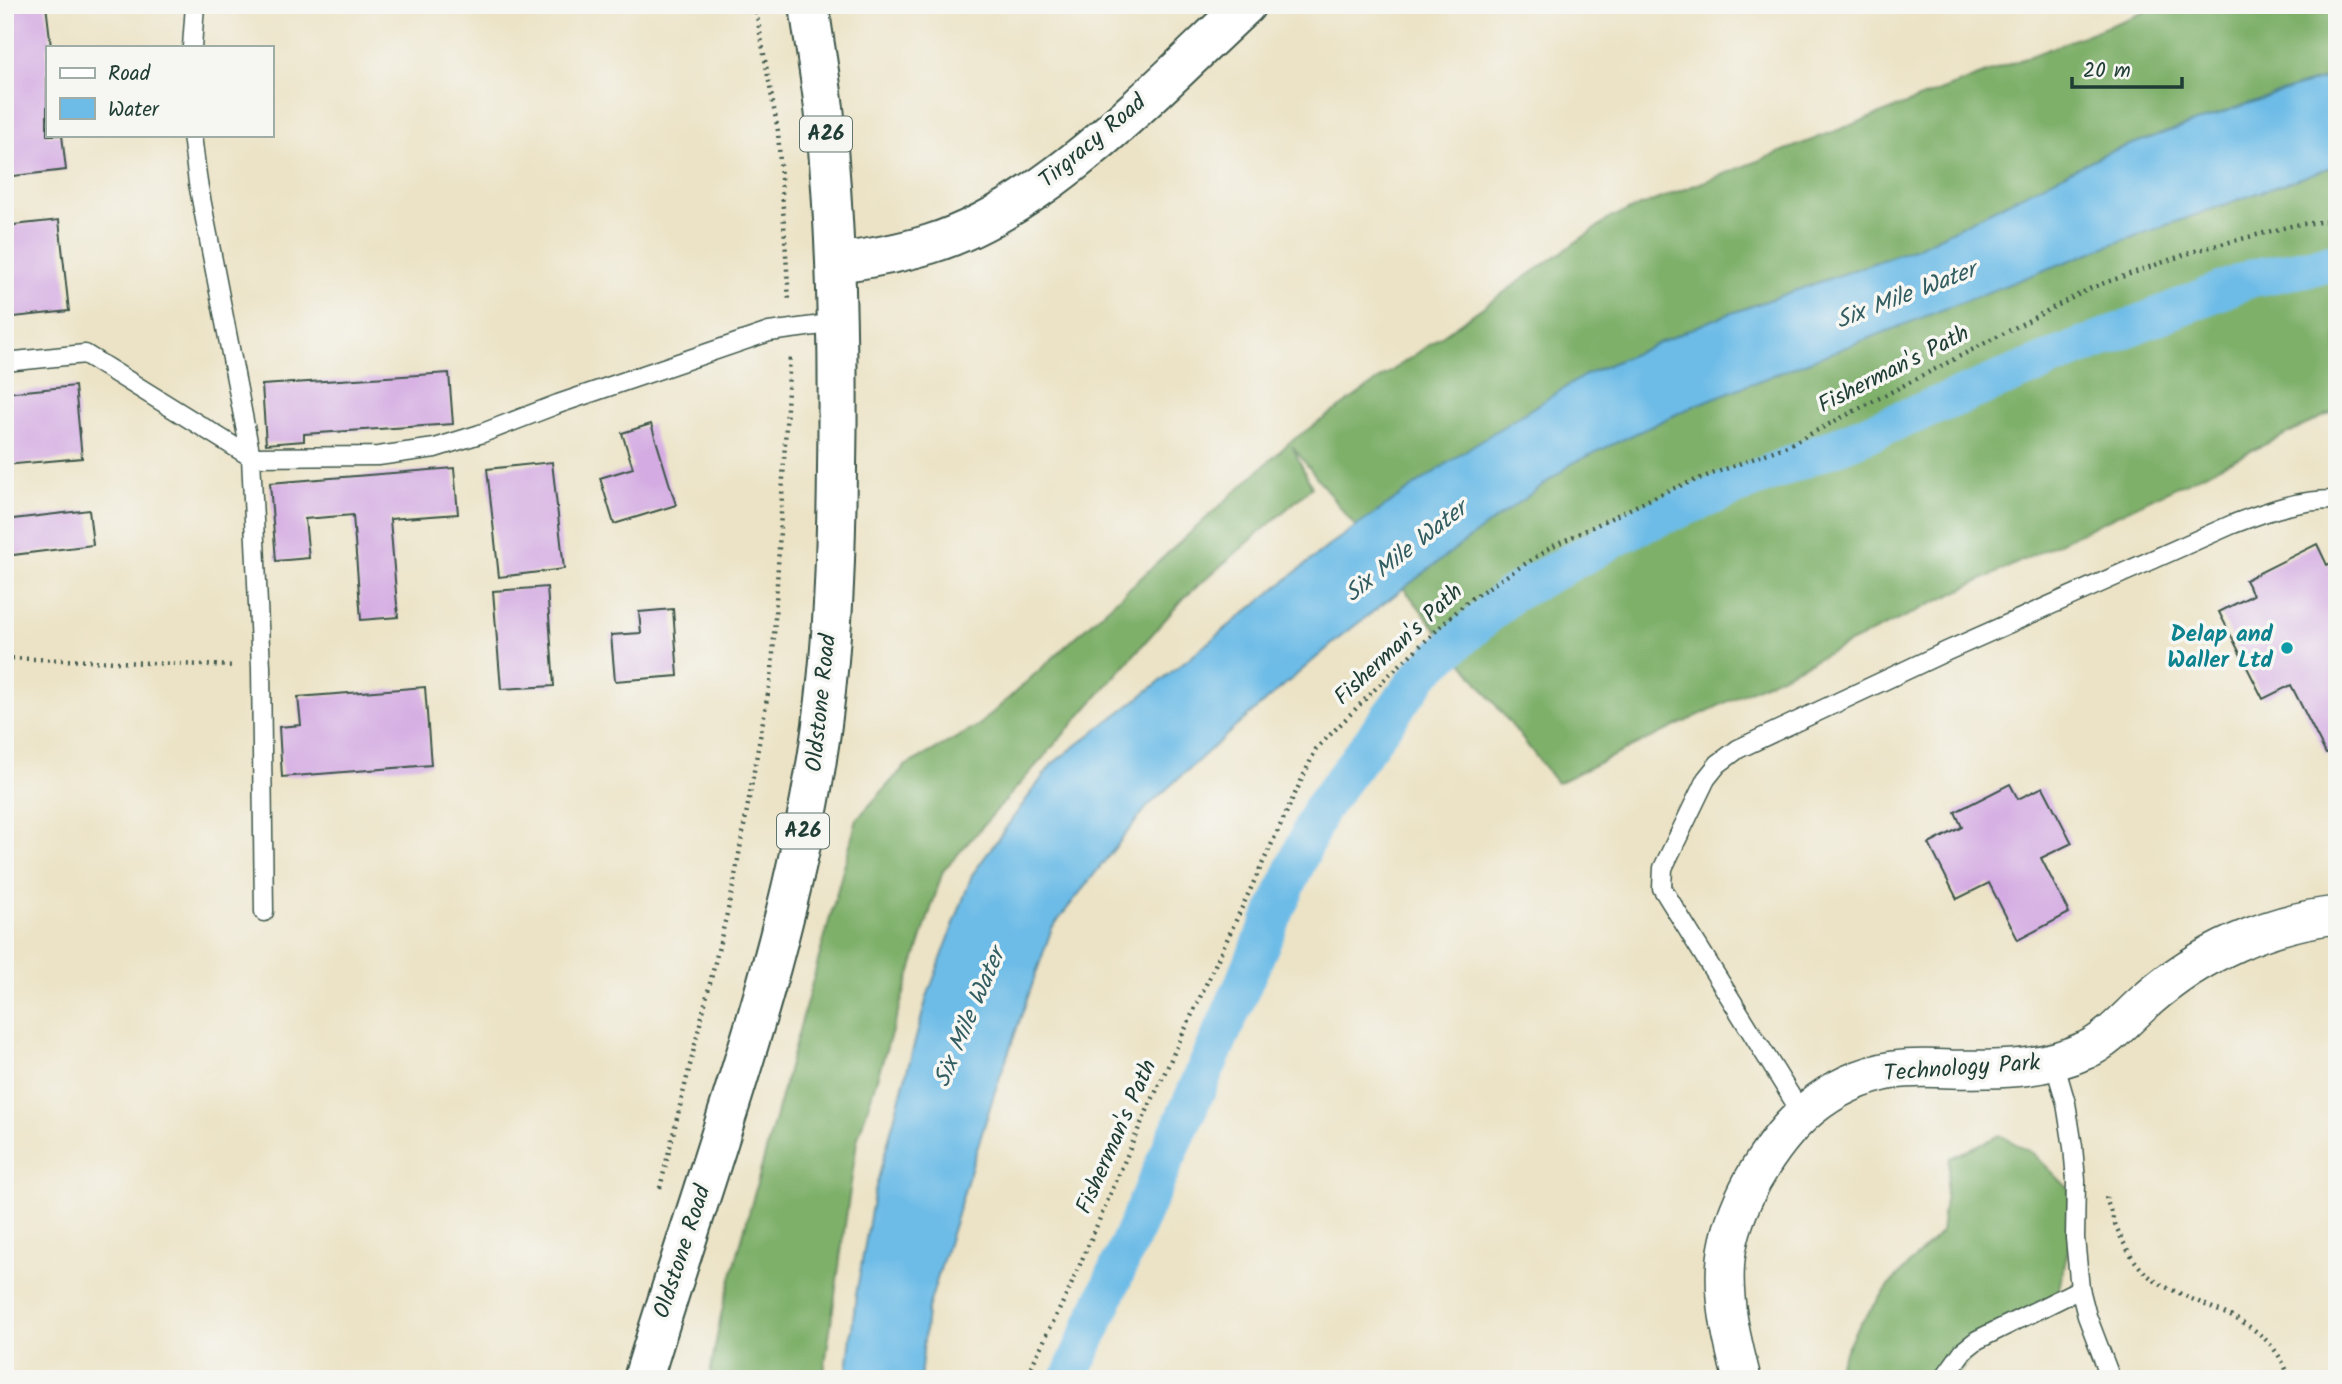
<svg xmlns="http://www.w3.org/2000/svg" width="2342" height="1384" font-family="Kalam,sans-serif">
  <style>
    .forest { fill: #7fb06b; stroke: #4f7650; stroke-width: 2 }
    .water { fill: #6dbce7; stroke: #467c8e; stroke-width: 2 }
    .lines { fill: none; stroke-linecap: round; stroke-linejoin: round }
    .canal { stroke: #6dbce7; stroke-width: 38 }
    .building { fill: #d4abe2 }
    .service-casing { stroke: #3e564a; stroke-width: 21 }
    .minor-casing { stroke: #3e564a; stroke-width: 40 }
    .tertiary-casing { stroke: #3e564a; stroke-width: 42 }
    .trunk-casing { stroke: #3e564a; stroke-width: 42 }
    .path { stroke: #3e564a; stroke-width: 4.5; stroke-dasharray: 2 5; stroke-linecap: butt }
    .service { stroke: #fff; stroke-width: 18 }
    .minor { stroke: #fff; stroke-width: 37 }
    .tertiary { stroke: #fff; stroke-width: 38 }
    .trunk { stroke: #fff; stroke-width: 38 }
    .culture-dot { fill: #0f9aa8; stroke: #f6f6f2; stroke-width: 2.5 }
    .labels { text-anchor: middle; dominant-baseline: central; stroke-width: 7; stroke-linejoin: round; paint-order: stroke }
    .shield { fill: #f6f6f2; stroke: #60746d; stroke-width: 2 }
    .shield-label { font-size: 21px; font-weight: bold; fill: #1f3d34 }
    .street-label { font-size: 23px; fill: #1f3d34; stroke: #f6f6f2 }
    .culture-label { font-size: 23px; font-weight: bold; fill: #0d838f; stroke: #f6f6f2; text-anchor: end }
    .water-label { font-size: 24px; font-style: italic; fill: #325d61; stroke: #f6f6f2 }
  </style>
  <rect width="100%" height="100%" fill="#f6f6f2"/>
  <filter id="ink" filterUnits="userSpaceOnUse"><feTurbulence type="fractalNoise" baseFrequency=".0143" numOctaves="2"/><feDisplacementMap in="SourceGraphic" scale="14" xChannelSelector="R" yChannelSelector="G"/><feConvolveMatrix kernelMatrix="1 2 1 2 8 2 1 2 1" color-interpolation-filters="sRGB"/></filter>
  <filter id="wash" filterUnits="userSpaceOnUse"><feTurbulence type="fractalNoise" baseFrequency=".00686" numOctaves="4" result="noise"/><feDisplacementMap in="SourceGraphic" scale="28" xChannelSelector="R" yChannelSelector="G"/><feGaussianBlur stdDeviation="1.57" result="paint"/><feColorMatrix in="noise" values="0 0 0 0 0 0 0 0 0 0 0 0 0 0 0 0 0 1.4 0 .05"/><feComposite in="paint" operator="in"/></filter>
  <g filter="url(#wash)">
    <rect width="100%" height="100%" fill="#ece3c6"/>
    <!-- forest -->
    <path class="forest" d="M2163,5H2337V410L1557,783L1292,446L1312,487L1184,598L943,871L857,1141L823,1379H709L721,1315L857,819L905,766L978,726L1290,442L1612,217Z
      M2000,1135L2034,1154L2069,1189L2071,1238L2058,1293L1978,1346L1955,1379H1832L1855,1331L1892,1282L1941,1232L1950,1158Z"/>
    <!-- water -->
    <path class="water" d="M2337,75V165L2110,245L1696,405L1573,463L1459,546L1344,634L1232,730L1148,806L1052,928L994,1094L927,1312L920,1379H846L856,1295L874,1194L927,997L972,875L1052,764L1149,690L1331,544L1472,446L1585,375L1712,320L1919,247L2104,154L2296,87Z"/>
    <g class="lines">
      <!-- canal -->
      <path class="canal" d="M1069,1379L1320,810L1422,673L1510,595L1636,527L2252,278L2337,262"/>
    </g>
    <g id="blocks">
      <!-- building -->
      <path class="building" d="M5,5H46L51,47H47V135H62L66,170L5,177Z
        M59,220L69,311L5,318V226Z
        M449,373L453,424L304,434V441L266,444L262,385Z
        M75,386L82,458L5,465V393Z
        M651,424L676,505L614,524L600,478L633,468L622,433Z
        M552,462L564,569L499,577L487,469Z
        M454,468L458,514L390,519L398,617L361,620L353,515L305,519L309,558L276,561L270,483Z
        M89,510L93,545L5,556V520Z
        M2317,544L2327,565L2337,560V751L2326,754L2291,685L2263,699L2219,612L2253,595L2245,580Z
        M547,587L554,686L501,689L493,591Z
        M673,609L678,676L615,681L611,635L641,633L639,612Z
        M425,687L431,765L282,777L279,727L301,725L298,697Z
        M2010,784L2018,799L2043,787L2072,843L2041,858L2069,913L2018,940L1989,883L1957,899L1929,844L1962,827L1955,812Z"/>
    </g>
  </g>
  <g filter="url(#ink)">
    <use href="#blocks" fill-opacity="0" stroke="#3e564a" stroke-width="2"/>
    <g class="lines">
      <!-- service casing -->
      <g class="service-casing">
        <path id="service" d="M192,47L195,5
          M192,135L198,183L251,457L261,667L264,912
          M5,362L85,354L251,457L378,456L435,448L480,434L558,404L769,332L837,323
          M2054,1062L2066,1103L2073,1147L2076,1180L2075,1238L2080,1289L2087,1316L2111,1379
          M1802,1114L1662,888L1663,868L1706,779L1718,764L1738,749L1947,651L2233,524C2268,511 2299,499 2337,500
          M1943,1379L1963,1351L1977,1340L2080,1289"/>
      </g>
      <!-- minor casing -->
      <g class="minor-casing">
        <path id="minor" d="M1742,1379C1732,1340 1722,1300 1726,1259C1729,1231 1740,1204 1753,1180C1785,1123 1827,1082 1893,1070C1912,1067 1932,1068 1951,1069C1998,1070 2043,1070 2086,1050C2109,1040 2128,1016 2147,1000C2200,953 2267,923 2337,915"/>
      </g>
      <!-- tertiary casing -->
      <g class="tertiary-casing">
        <path id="tertiary" d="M836,263C867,259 900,253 930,244C1047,208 1157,87 1246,5"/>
      </g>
      <!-- trunk casing -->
      <g class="trunk-casing">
        <path id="trunk" d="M643,1379C703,1179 779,983 814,777C832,675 836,571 837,468C839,351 837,234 825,117C821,79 814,42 809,5"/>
      </g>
      <!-- path -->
      <path class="path" d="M755,5L778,131L789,301
        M5,658L235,666
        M660,1188L732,893L772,671L790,355
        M2106,1197C2114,1225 2129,1263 2154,1280C2161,1286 2171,1289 2179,1293C2226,1316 2270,1323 2290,1379
        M1025,1379L1069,1290L1138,1130L1316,749L1390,674L1469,600L1553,546L1669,490L1787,446L2093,287L2195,251L2295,225L2337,220"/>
      <!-- service -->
      <use href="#service" class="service"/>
      <!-- minor -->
      <use href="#minor" class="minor"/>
      <!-- tertiary -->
      <use href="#tertiary" class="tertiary"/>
      <!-- trunk -->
      <use href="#trunk" class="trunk"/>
    </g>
  </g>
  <!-- markers -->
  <circle class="culture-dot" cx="2287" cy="648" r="7"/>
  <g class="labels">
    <!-- shield labels -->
    <g class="shield">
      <rect x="800" y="116.5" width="52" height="35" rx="5"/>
      <rect x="777" y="813.5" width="52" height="35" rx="5"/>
    </g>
    <g class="shield-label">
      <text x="826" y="134">A26</text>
      <text x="803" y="831">A26</text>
    </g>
    <!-- street labels -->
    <g class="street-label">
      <text transform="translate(1093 142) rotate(-40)">Tirgracy Road</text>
      <text transform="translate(1894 370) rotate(-27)">Fisherman's Path</text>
      <text transform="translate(1399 645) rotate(-43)">Fisherman's Path</text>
      <text transform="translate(822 703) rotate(-84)">Oldstone Road</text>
      <text transform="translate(1962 1069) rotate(-4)">Technology Park</text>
      <text transform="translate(1117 1137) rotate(-66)">Fisherman's Path</text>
      <text transform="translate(683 1252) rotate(-72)">Oldstone Road</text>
    </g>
    <!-- culture labels -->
    <g class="culture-label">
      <text x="2273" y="635">Delap and<tspan x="2273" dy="26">Waller Ltd</tspan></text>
    </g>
    <!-- water labels -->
    <g class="water-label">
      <text transform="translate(1906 296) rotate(-21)">Six Mile Water</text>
      <text transform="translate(1406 552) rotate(-38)">Six Mile Water</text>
      <text transform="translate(970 1018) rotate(-67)">Six Mile Water</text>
    </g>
  </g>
  <!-- margin -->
  <rect width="2342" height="1384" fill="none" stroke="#f6f6f2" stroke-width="28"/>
  <!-- legend -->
  <rect x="46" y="46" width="228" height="91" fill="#f6f6f2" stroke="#a0aca6" stroke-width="2"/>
  <rect x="60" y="68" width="35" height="10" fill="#ffffff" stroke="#a0aca6" stroke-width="2"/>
  <text x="108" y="80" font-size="21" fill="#1f3d34">Road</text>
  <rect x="60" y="98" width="35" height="21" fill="#6dbce7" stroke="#a0aca6" stroke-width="2"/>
  <text x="108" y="116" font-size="21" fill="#1f3d34">Water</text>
  <!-- scale -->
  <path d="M2072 77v10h110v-10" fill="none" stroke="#1f3d34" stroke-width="3.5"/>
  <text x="2083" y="77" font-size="21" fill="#1f3d34" stroke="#f6f6f2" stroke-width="5" paint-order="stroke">20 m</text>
</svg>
